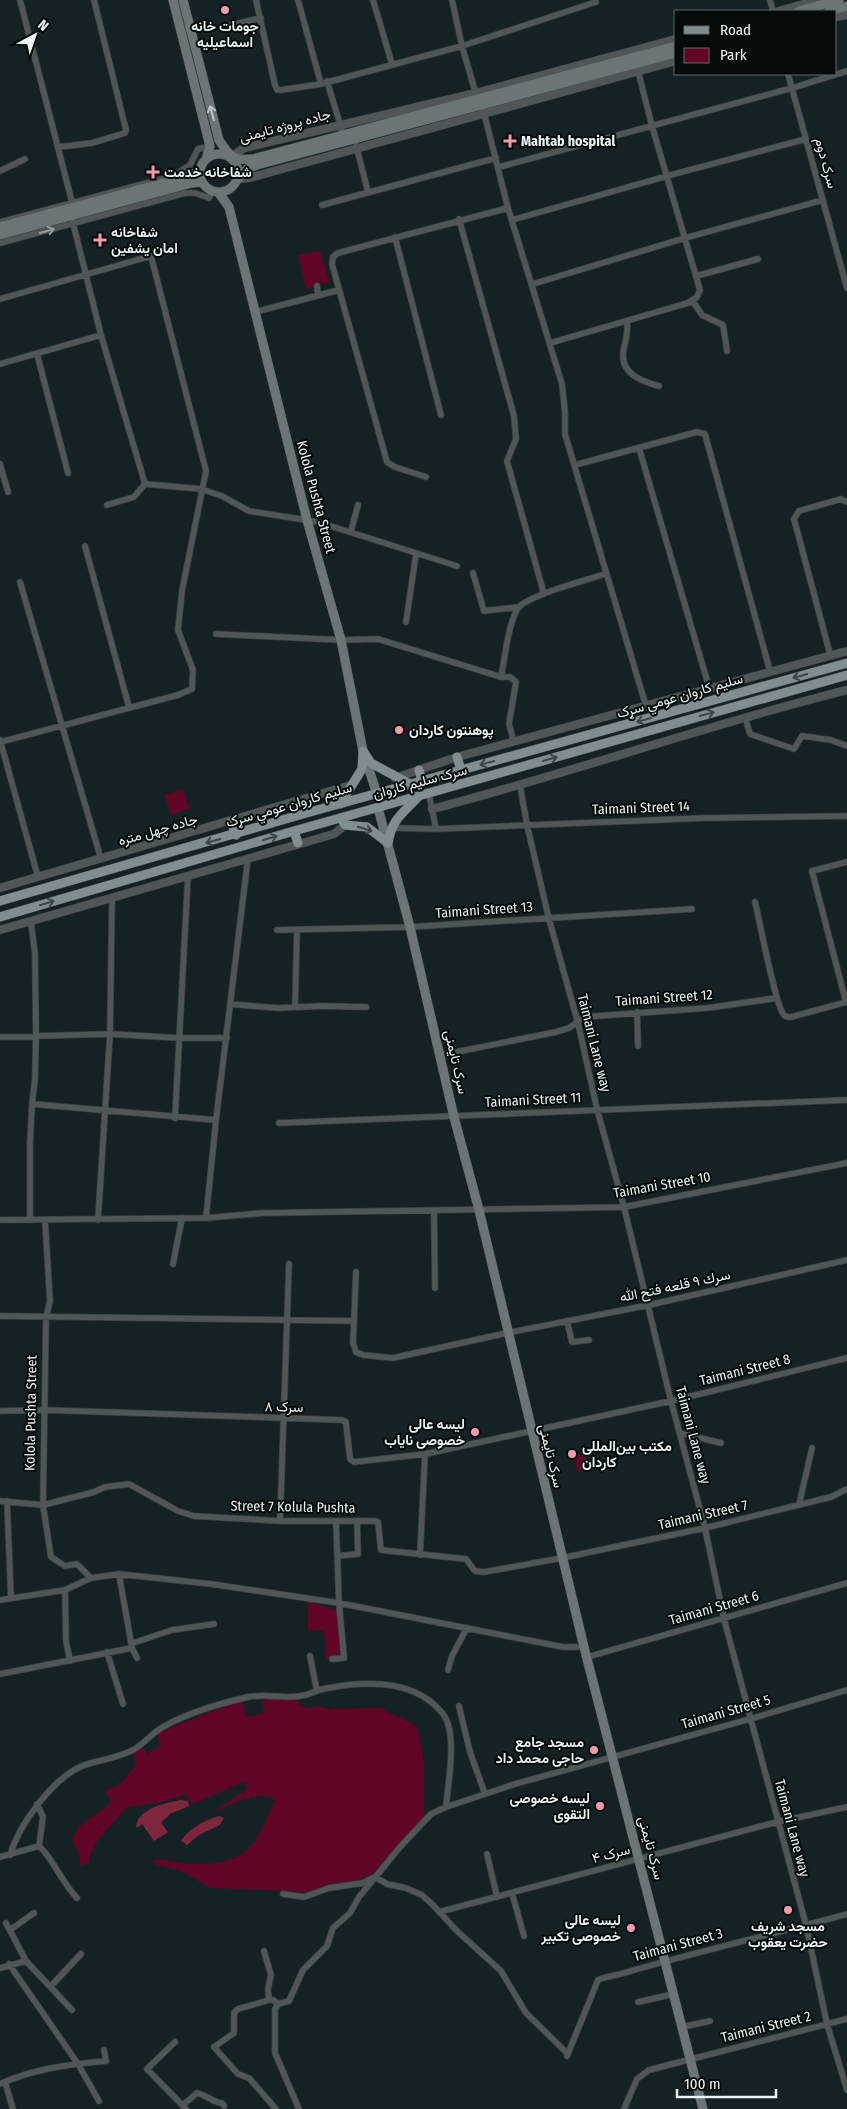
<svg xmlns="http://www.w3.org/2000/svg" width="847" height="2109" font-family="'Fira Sans Condensed',Vazirmatn,sans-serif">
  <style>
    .green { fill: #610528 }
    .forest { fill: #7f263f }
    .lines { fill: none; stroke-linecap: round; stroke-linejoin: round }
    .minor-casing { stroke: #323f42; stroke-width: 7 }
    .tertiary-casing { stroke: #323f42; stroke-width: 9 }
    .secondary-casing { stroke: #323f42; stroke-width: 10 }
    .primary-casing { stroke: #323f42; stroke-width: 10 }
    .minor { stroke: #505658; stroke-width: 5.5 }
    .tertiary { stroke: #505658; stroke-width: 8 }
    .secondary { stroke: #6b7578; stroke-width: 9 }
    .primary { stroke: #808d91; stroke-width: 9 }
    .oneway { stroke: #bec8ca }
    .oneway2 { stroke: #969d9f }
    .oneway3 { stroke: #3c4547 }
    .poi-dot { fill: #f39aab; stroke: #050a0b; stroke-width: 2 }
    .labels { text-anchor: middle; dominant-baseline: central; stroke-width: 4; stroke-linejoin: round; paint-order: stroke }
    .poi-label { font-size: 14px; font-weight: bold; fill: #ebf4f6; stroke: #050a0b; text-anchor: start }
    .street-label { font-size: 14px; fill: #ebf4f6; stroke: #050a0b }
  </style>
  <rect width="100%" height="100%" fill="#142125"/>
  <!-- green -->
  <path class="green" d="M320,251L329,282L306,289L298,255Z
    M183,789L189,809L171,815L164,795Z
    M584,1454L587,1464L590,1465L591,1470L577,1472L574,1456Z
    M308,1602L337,1610L342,1656L326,1659L324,1630L308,1631Z
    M295,1696L301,1706L310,1709L317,1706L329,1709L381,1708L391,1714L410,1722L417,1728L424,1761V1816L373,1874L357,1881L320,1887L310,1893L289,1891L210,1888L181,1871L152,1864L154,1860C166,1859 177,1863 189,1864C244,1866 255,1849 274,1802L273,1798C251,1791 227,1807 208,1816L247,1789L244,1782L193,1804L184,1795L159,1803L127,1807C115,1822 89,1844 89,1863L80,1866V1856L72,1842C77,1819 98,1818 111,1801L104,1791L119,1785L136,1765L133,1751L142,1744L147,1754L160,1746L157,1733L242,1700L246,1717L264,1713L262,1700Z"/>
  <!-- forest -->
  <path class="forest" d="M181,1800L188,1801L189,1806L170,1814L161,1823L168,1832L154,1841L142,1824L139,1827H136C138,1808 166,1803 181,1800Z
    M219,1816L224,1818L220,1825L199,1835L187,1845L181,1841C189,1828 205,1820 219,1816Z"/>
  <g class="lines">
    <!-- minor casing -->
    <g class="minor-casing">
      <path id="minor" d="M20,0L73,206
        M256,0L275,85L277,90H281L321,84L462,46L596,2
        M298,0L321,84
        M373,0L392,64
        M452,0L462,46L477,98L484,113L508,208L562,384L565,412V434L646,706
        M770,0L773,11
        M227,26L261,18
        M788,74L847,288
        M327,81L343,134
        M356,145L368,192
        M59,147L92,143L125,133L126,130L94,0
        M499,167L792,88L847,71
        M0,171L25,159
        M322,205L496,158
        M71,215L101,335L145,484L134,497L107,505
        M459,219L514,416L516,439L507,461L544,594
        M512,220L667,176L806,139
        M0,222L173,176L190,165L198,149L210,146
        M395,237L441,415
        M0,243L185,193H195L209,198L212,191
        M696,276L758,259
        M533,284L685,238L823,200
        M317,286L318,295
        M0,299L151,256L206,471L182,591L178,630L193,670L192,689L178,695L0,742
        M692,300L702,315L723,325L727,351
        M255,312L339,290
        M627,321C629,338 623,344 623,356C623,375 644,382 659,386
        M550,343L688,303L697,297L700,290L652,126L638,71
        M37,354L68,473
        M0,364L101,335
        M639,448L709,687
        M0,464L8,492
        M575,465L697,432L705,434L770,671
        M426,477L395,467L387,462L332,264L333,257L338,253L508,208
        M145,484L201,489L222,496L249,511L318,522L457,566
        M351,531L358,505
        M85,546L129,707
        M473,573L484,611L519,607
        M20,582L101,859
        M406,622L416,554
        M216,634L341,640L378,639L501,677H510L516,682L509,724L514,742
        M830,654L794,519L799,511L841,499L847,502
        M501,677C505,658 508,624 518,608C528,595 588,580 605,574
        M745,717L750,734L794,749L802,736L831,740L847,746
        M0,740L38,877
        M520,785L527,825L549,919L578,1023L597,1109L624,1207L671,1401L705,1528L724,1619L806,1925L827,2024L847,2090
        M429,794L436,829
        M391,828L436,829L705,818L847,816
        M755,902C759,918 776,1008 784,1015C786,1017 787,1017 791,1017L847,1002
        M277,930L410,927L692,909
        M846,1002L812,871L847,862
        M230,1004L277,1008L322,1006L366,1007
        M295,1007L297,931
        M637,1012L638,1046
        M36,1036L110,1034L180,1038H227
        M0,1037H35
        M441,1055L556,1032L569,1028L584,1017L707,1008L777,998
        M32,1104L216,1120
        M175,1118L188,876
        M279,1123L847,1100
        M434,1211L435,1288
        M206,1218L216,1120L248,858
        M0,1220L206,1218L263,1213L624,1207L847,1163
        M30,1220V1144L32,1104L35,1079L36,1036L35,954L31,922
        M45,1220L50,1301L46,1318L43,1505L51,1557L65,1566L77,1564L91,1578
        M98,1220L110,1034L112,899
        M173,1264L182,1218
        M0,1316L354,1321L353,1343L356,1352L363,1355L393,1358L507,1333L649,1305L847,1260
        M354,1321L356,1272
        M567,1321L572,1342L589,1340
        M0,1411L45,1410L342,1420L346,1422L350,1459L354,1462L425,1454L671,1401L847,1358
        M680,1433L721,1443
        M0,1501L43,1505L94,1492L105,1487L129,1484L178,1511L194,1516L280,1521H374L378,1522L381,1550L466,1559L475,1571L484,1572L562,1558L705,1528L831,1497L847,1489
        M7,1501L11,1598
        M799,1505L812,1448
        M280,1521L289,1264
        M420,1555L425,1454
        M338,1556L358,1554L357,1521
        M119,1574L132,1648L137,1658
        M65,1590L66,1641L70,1661
        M0,1600L65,1590L91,1578L119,1574L211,1584L339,1603L563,1647H584
        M133,1643L172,1630L214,1624
        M107,1652L123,1704
        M310,1656L317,1691
        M587,1657L847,1583
        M332,1659L344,1658L339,1603L336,1521
        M448,1670L452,1656L467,1628
        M0,1674L132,1648
        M459,1706L470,1752L485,1794
        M37,1804L43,1817L39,1846
        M39,1846C55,1861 60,1880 77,1898
        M487,1854L497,1897
        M10,1855C19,1825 52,1779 82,1766C98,1760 118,1758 133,1750C144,1744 152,1733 163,1727C187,1713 222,1703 248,1697C267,1693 287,1700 305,1695C311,1694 317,1690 323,1689C362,1681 415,1678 443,1714C458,1734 448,1782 446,1807
        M0,1857L39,1846
        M512,1893L524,1936
        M283,1894L304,1897L329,1888L363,1883L375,1877L387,1884L406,1888L422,1895L433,1905L456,1930L501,1971L526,2013L568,2054
        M439,1912L777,1822L847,1807
        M6,1923L26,1961
        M10,1930L34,1913
        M264,1951L271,1975L268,1989L269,2000
        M9,1964L78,2064L99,2101
        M0,1968L26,1961L72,2010
        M51,1986L81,1954
        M638,2002L674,1994
        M682,2027L710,2021
        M175,2042L147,2069L186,2109
        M567,2056L598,1980C602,1977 624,1974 631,1971C703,1950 775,1934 847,1914
        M5,2082L13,2109
        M0,2084C32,2069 71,2064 106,2061L104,2050
        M183,2105L197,2093C207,2095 213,2103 222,2103L224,2106
        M276,2109L249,2078L238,2074L214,2047L234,2033V2013L238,2009L269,2000H273L278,2004
        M299,2109L275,2053V2009L278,2004L289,2001L303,1970L327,1946L333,1928L350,1913L359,1897L400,1847L431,1814L446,1807L515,1784L750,1719L847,1690
        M624,2109L637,2079L649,2070L847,2019"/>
    </g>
    <!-- tertiary casing -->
    <g class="tertiary-casing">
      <path id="tertiary" d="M779,11L818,0
        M836,17L847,15
        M231,157L244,148L476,93L676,39
        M238,179L249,178L676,61
        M395,778L457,757L847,651
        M432,809C571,773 707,725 847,690
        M0,888L351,785
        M0,930L334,834L345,825"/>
    </g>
    <!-- secondary casing -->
    <g class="secondary-casing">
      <path id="secondary" d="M173,0L210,146L206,159
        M183,0L219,140C230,156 232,161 253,159L676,46
        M799,11L839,0
        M829,11L847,6
        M200 173a19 19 0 1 1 38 0a19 19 0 1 1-38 0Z
        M238,179L247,169L257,165L676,53
        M218,192L229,207L307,520L341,640L363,751L377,794
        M0,227L190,176L200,170
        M0,235L192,183L202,182
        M378,808L410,927L454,1117L479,1210L584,1647L703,2109"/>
    </g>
    <!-- primary casing -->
    <g class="primary-casing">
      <path id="primary" d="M363,751L371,763L410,784
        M457,757L461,770
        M419,770L422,781
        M340,804L362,769L363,752
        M341,818L345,825L367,827L388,843
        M231,822L236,835
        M294,831L298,843
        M388,843C392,819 402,814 418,797
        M0,901L310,812L847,663
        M0,917L294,831L847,675"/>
    </g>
    <!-- minor -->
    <use href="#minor" class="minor"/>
    <!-- tertiary -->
    <use href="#tertiary" class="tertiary"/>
    <!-- secondary -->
    <use href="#secondary" class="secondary"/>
    <!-- primary -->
    <use href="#primary" class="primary"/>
  </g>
  <!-- one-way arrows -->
  <defs><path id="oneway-shaft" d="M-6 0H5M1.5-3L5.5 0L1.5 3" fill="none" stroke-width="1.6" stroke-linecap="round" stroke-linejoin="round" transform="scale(1.25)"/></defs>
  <use class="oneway" href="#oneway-shaft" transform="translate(212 113) rotate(-105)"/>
  <use class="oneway2" href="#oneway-shaft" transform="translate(47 231) rotate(-15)"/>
  <g class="oneway3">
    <use href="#oneway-shaft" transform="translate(800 676) rotate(164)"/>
    <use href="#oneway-shaft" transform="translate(707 714) rotate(-15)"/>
    <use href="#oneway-shaft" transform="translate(644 720) rotate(165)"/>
    <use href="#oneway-shaft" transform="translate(550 759) rotate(-16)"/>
    <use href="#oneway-shaft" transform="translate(487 763) rotate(165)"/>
    <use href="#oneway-shaft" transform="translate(365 829) rotate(17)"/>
    <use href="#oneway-shaft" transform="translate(270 838) rotate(-17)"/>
    <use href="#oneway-shaft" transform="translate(213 841) rotate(164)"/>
    <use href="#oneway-shaft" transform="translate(47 903) rotate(-17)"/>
  </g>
  <!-- markers -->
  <g class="poi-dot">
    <circle cx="225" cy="10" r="5"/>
    <path d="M507.5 133.5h5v5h5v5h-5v5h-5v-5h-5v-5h5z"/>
    <path d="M150.5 164.5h5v5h5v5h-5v5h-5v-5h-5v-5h5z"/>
    <path d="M97.5 232.5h5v5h5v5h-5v5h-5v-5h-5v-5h5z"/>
    <circle cx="399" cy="730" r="5"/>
    <circle cx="475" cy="1432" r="5"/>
    <circle cx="572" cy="1454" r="5"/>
    <circle cx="594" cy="1750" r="5"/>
    <circle cx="600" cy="1806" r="5"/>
    <circle cx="788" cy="1910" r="5"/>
    <circle cx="631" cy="1928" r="5"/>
  </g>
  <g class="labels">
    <!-- poi labels -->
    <g class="poi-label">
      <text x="225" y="26" text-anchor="middle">جومات خانه<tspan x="225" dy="16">اسماعيليه</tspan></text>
      <text x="521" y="141">Mahtab hospital</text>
      <text x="164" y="172">شفاخانه خدمت</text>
      <text x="111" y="232">شفاخانه<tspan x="111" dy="16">امان یشفین</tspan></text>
      <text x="409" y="730">پوهنتون کاردان</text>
      <text x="465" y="1424" text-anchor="end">لیسه عالی<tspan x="465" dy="16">خصوصی نایاب</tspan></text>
      <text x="582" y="1446">مکتب بین‌المللی<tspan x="582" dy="16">کاردان</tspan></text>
      <text x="584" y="1742" text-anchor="end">مسجد جامع<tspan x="584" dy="16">حاجی محمد داد</tspan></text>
      <text x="590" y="1798" text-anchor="end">لیسه خصوصی<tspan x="590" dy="16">التقوی</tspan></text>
      <text x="621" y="1920" text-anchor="end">لیسه عالی<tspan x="621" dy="16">خصوصی تکبیر</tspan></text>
      <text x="788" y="1926" text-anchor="middle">مسجد شریف<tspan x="788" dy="16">حضرت یعقوب</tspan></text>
    </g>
    <!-- street labels -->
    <g class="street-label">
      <text transform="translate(285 126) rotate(-15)">جاده پروژه تایمنی</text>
      <text transform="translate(826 163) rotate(75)">سرک دوم</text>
      <text transform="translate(316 497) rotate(75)">Kolola Pushta Street</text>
      <text transform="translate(680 696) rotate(-16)">سلیم کاروان عومي سړک</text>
      <text transform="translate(420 782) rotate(-15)">سرک سلیم کاروان</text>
      <text transform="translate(289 805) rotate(-16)">سلیم کاروان عومي سړک</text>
      <text transform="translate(641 808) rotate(-2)">Taimani Street 14</text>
      <text transform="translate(158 830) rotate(-16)">جاده چهل متره</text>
      <text transform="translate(484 910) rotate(-4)">Taimani Street 13</text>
      <text transform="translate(664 998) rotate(-4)">Taimani Street 12</text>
      <text transform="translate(594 1043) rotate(76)">Taimani Lane way</text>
      <text transform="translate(456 1062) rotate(77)">سرک تایمنی</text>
      <text transform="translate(533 1100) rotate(-3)">Taimani Street 11</text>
      <text transform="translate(662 1185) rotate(-10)">Taimani Street 10</text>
      <text transform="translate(675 1286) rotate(-12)">سرك ٩ قلعه فتح الله</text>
      <text transform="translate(745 1370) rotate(-14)">Taimani Street 8</text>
      <text transform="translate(284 1407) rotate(1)">سرک ۸</text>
      <text transform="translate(31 1413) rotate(-89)">Kolola Pushta Street</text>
      <text transform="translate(693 1435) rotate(75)">Taimani Lane way</text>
      <text transform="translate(551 1456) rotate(76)">سرک تایمنی</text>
      <text transform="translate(293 1507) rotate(1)">Street 7 Kolula Pushta</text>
      <text transform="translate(703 1515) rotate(-13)">Taimani Street 7</text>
      <text transform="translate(714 1608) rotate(-16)">Taimani Street 6</text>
      <text transform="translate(726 1712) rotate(-16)">Taimani Street 5</text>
      <text transform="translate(792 1828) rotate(75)">Taimani Lane way</text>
      <text transform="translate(651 1848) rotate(75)">سرک تایمنی</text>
      <text transform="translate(611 1854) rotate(-15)">سرک ۴</text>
      <text transform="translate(678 1945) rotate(-15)">Taimani Street 3</text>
      <text transform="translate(766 2027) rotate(-14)">Taimani Street 2</text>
    </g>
  </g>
  <!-- legend -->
  <rect x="674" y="10" width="162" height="65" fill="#050a0b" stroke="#616869"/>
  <rect x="684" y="26" width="25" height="8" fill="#808d91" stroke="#616869"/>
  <text x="720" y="35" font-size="15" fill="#ebf4f6">Road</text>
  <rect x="684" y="48" width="25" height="15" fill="#610528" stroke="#616869"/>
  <text x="720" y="60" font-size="15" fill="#ebf4f6">Park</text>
  <!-- north arrow -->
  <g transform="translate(35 35) rotate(40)" stroke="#050a0b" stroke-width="4" paint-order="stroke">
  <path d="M0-4L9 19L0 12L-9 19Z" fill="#ebf4f6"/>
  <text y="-8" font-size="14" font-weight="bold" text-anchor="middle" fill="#ebf4f6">N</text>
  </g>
  <!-- scale -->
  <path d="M677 2089v8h99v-8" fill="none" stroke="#ebf4f6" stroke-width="2.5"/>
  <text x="684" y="2089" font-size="15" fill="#ebf4f6" stroke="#050a0b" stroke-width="4" paint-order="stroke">100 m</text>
</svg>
